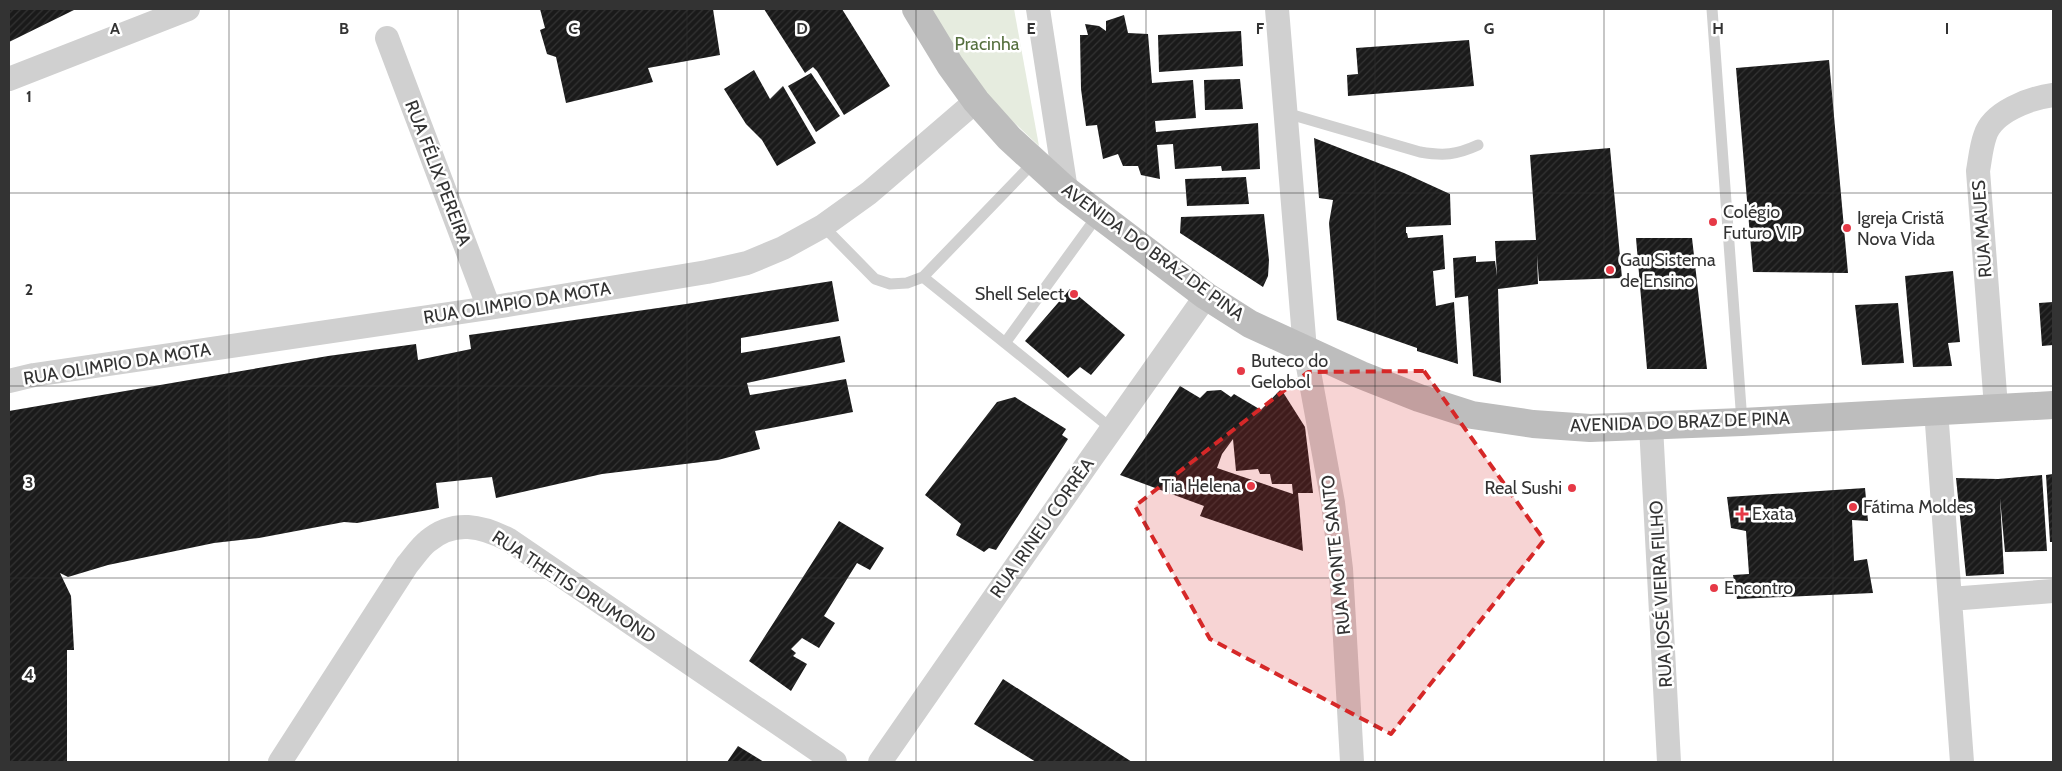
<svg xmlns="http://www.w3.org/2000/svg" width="2062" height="771" font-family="Cabin,sans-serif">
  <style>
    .green { fill: #e6ecdf }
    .building { fill: url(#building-hatch); fill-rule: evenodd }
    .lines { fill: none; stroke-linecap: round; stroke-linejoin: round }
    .lane { stroke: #d0d0d0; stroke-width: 11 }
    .street { stroke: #d0d0d0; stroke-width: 24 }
    .secondary { stroke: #bdbdbd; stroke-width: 28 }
    .marked { fill: #d62828; fill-opacity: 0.2; stroke: #d62828; stroke-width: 4; stroke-dasharray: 10 6; stroke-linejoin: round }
    .grid { fill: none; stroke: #333; stroke-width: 1; stroke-opacity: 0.55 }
    .poi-dot { fill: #e63946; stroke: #fff; stroke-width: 2 }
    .labels { text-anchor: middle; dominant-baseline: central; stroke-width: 5; stroke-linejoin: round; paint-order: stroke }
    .park-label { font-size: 18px; fill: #56703f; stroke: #fff }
    .street-label { font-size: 18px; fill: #333; stroke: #fff }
    .poi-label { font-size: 18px; fill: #333; stroke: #fff; text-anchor: start }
    .grid-label { font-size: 16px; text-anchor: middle; font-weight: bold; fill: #333; stroke: #fff; stroke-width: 5; stroke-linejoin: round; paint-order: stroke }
  </style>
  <defs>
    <pattern id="building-hatch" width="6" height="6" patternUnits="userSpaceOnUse" patternTransform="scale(1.25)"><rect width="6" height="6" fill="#1a1a1a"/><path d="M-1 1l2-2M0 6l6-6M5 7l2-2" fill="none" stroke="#333"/></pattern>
  </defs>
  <rect width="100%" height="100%" fill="#fff"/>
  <!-- green -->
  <path class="green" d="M925,9H1014L1039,146L985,95Z"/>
  <!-- building -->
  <path class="building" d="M9,9H76L9,42Z
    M540,9H713L720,55L648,68L653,82L566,103L556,57L547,54L540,30L545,28Z
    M764,9H842L890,86L844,115L817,71L813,67L805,73Z
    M1124,15L1128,33L1148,34L1152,83L1193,80L1196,118L1155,121L1156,132L1258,123L1260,169L1222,171L1221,166L1175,169L1173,144L1157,145L1160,179L1141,175L1138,166H1123L1118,154L1103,159L1097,125L1086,126L1081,89L1080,35H1088L1085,24L1099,26L1106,31V21Z
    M1241,31L1243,66L1159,72L1158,35Z
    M1469,40L1474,86L1348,96L1347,75L1358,74L1356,48Z
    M1829,60L1848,273L1753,272L1736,68Z
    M754,70L770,99L783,86L816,143L777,166L762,140L746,124L724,89Z
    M811,73L840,116L816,132L788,86Z
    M1240,79L1243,109L1205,110L1204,80Z
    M1314,138L1404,173L1450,194L1451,225L1406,227V233H1407L1408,238L1443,235L1445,269L1433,271L1436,306L1454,302L1458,364L1417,351V348L1337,320L1329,223L1333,200L1319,198Z
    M1610,148L1622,278L1539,281L1537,255L1538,284L1498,289L1501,383L1473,376L1468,296L1455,298L1453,258L1476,256V262L1495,261L1497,276L1495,241L1536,240L1530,155Z
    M1246,177L1249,204L1187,206L1185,179Z
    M1264,214L1269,260L1268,276L1263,287L1180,233L1181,217Z
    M1636,238H1692L1707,369H1647Z
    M1953,271L1960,342L1948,343L1952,366L1913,367L1905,276Z
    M832,281L839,321L741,338V353L840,336L845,362L747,383L750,395L846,379L853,412L755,431L760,449L718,460L602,474L496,498L492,477L436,483L439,508L357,523L344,522L259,538L214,543L108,565L68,577L60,573L71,596L74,650H67V762H9V411L328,356L416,344L418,360L471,349L469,335L686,304Z
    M1070,289L1125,335L1091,375L1080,367L1068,378L1025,341Z
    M2053,302V345L2042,346L2039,303Z
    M1898,303L1904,363L1862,365L1855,305Z
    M1180,386L1200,398L1207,391L1221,390L1231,397L1234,394L1261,410L1281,389L1305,427L1313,493H1298L1303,551L1200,516L1204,506L1120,475ZM1233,439L1236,471L1258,469L1260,474H1270L1272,484H1292L1293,494L1217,468L1222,454Z
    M1015,397L1066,429L1062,435L1068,439L996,550L989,548L984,552L956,535L961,524L925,495L997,402Z
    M2053,474V542H2050L2046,475Z
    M2042,475L2047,551L2005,552L2000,498L2004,574L1966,576L1956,478L1998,479Z
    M1865,488L1868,521L1852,520L1854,561L1867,559L1873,593L1737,599L1733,575L1749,574L1746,531L1731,528L1727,497Z
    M839,521L884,548L870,570L857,563L824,616L835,623L819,648L802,638L791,649L796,653L793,656L807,664L791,691L749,661Z
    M1003,679L1132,762H1036L974,724Z
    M738,746L764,762H727Z"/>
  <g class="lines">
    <!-- lane -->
    <path class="lane" d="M1712,9L1742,422
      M1286,113L1420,152C1444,156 1456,155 1478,145
      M823,226L875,279L890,284L907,283L923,277L1034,162
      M923,277L1112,429
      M1005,343L1098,215"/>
    <!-- street -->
    <path class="street" d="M1038,9L1066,190
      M1277,9L1305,350L1333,503L1341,569L1352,762
      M387,38L489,308
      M9,79L188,9
      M9,381L34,375L489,308L707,272L747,263L783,248L823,226L869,193L976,101
      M1996,407L1978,171C1980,160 1981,147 1985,136C1992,112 2030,98 2053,95
      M1936,410L1962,762
      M1651,426L1669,762
      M1950,599L2053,591
      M280,762L407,565C414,557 420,547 428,541C454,519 482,526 509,540L835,762
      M880,762L1090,460L1206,296"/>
    <!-- secondary -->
    <path class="secondary" d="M916,9L950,65L976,101L1009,138L1066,190L1206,296L1250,324L1361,375L1419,398L1472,415L1533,424L1590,428L1742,422L2053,405"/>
  </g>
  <!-- marked area -->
  <path class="marked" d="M1424,371L1544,540L1391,734L1210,639L1135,506L1308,372Z"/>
  <!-- grid -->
  <path class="grid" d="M229,9V762M458,9V762M687,9V762M916,9V762M1146,9V762M1375,9V762M1604,9V762M1833,9V762M9,193H2053M9,386H2053M9,578H2053"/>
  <!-- markers -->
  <g class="poi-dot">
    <circle cx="1713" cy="222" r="5"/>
    <circle cx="1847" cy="228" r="5"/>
    <circle cx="1610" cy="270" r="5"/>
    <circle cx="1074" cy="294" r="5"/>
    <circle cx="1241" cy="371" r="5"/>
    <circle cx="1251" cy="486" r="5"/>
    <circle cx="1572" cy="488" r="5"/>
    <circle cx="1853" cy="507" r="5"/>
    <path d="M1739.5 506.5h5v5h5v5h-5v5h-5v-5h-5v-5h5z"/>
    <circle cx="1714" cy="588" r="5"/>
  </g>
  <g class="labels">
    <!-- park labels -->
    <g class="park-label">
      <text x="987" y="44">Pracinha</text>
    </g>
    <!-- street labels -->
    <g class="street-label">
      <text transform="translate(438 173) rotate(69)">RUA FÉLIX PEREIRA</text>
      <text transform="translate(1982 229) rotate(-94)">RUA MAUES</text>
      <text transform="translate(1153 252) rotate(36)">AVENIDA DO BRAZ DE PINA</text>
      <text transform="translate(517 303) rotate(-9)">RUA OLIMPIO DA MOTA</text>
      <text transform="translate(117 364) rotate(-9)">RUA OLIMPIO DA MOTA</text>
      <text transform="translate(1680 422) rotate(-2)">AVENIDA DO BRAZ DE PINA</text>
      <text transform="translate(1042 528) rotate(-55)">RUA IRINEU CORRÊA</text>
      <text transform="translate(1336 555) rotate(-96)">RUA MONTE SANTO</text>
      <text transform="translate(574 587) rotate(33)">RUA THETIS DRUMOND</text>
      <text transform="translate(1661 594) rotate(-93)">RUA JOSÉ VIEIRA FILHO</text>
    </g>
    <!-- poi labels -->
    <g class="poi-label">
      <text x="1723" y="212">Colégio<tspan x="1723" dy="21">Futuro VIP</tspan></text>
      <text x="1857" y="218">Igreja Cristã<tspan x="1857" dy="21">Nova Vida</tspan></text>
      <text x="1620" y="260">Gau Sistema<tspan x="1620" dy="21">de Ensino</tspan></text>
      <text x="1064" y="294" text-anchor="end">Shell Select</text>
      <text x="1251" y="361">Buteco do<tspan x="1251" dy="21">Gelobol</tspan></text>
      <text x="1241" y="486" text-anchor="end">Tia Helena</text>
      <text x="1562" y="488" text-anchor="end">Real Sushi</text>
      <text x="1863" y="507">Fátima Moldes</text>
      <text x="1752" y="514">Exata</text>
      <text x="1724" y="588">Encontro</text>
    </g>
  </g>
  <g class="grid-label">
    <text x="115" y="34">A</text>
    <text x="344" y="34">B</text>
    <text x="573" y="34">C</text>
    <text x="802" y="34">D</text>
    <text x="1031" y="34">E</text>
    <text x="1260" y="34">F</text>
    <text x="1489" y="34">G</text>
    <text x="1718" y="34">H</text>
    <text x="1947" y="34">I</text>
    <text x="29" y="102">1</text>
    <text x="29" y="295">2</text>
    <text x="29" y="488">3</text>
    <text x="29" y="680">4</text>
  </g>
  <!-- border -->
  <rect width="2062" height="771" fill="none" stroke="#333333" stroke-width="20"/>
</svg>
